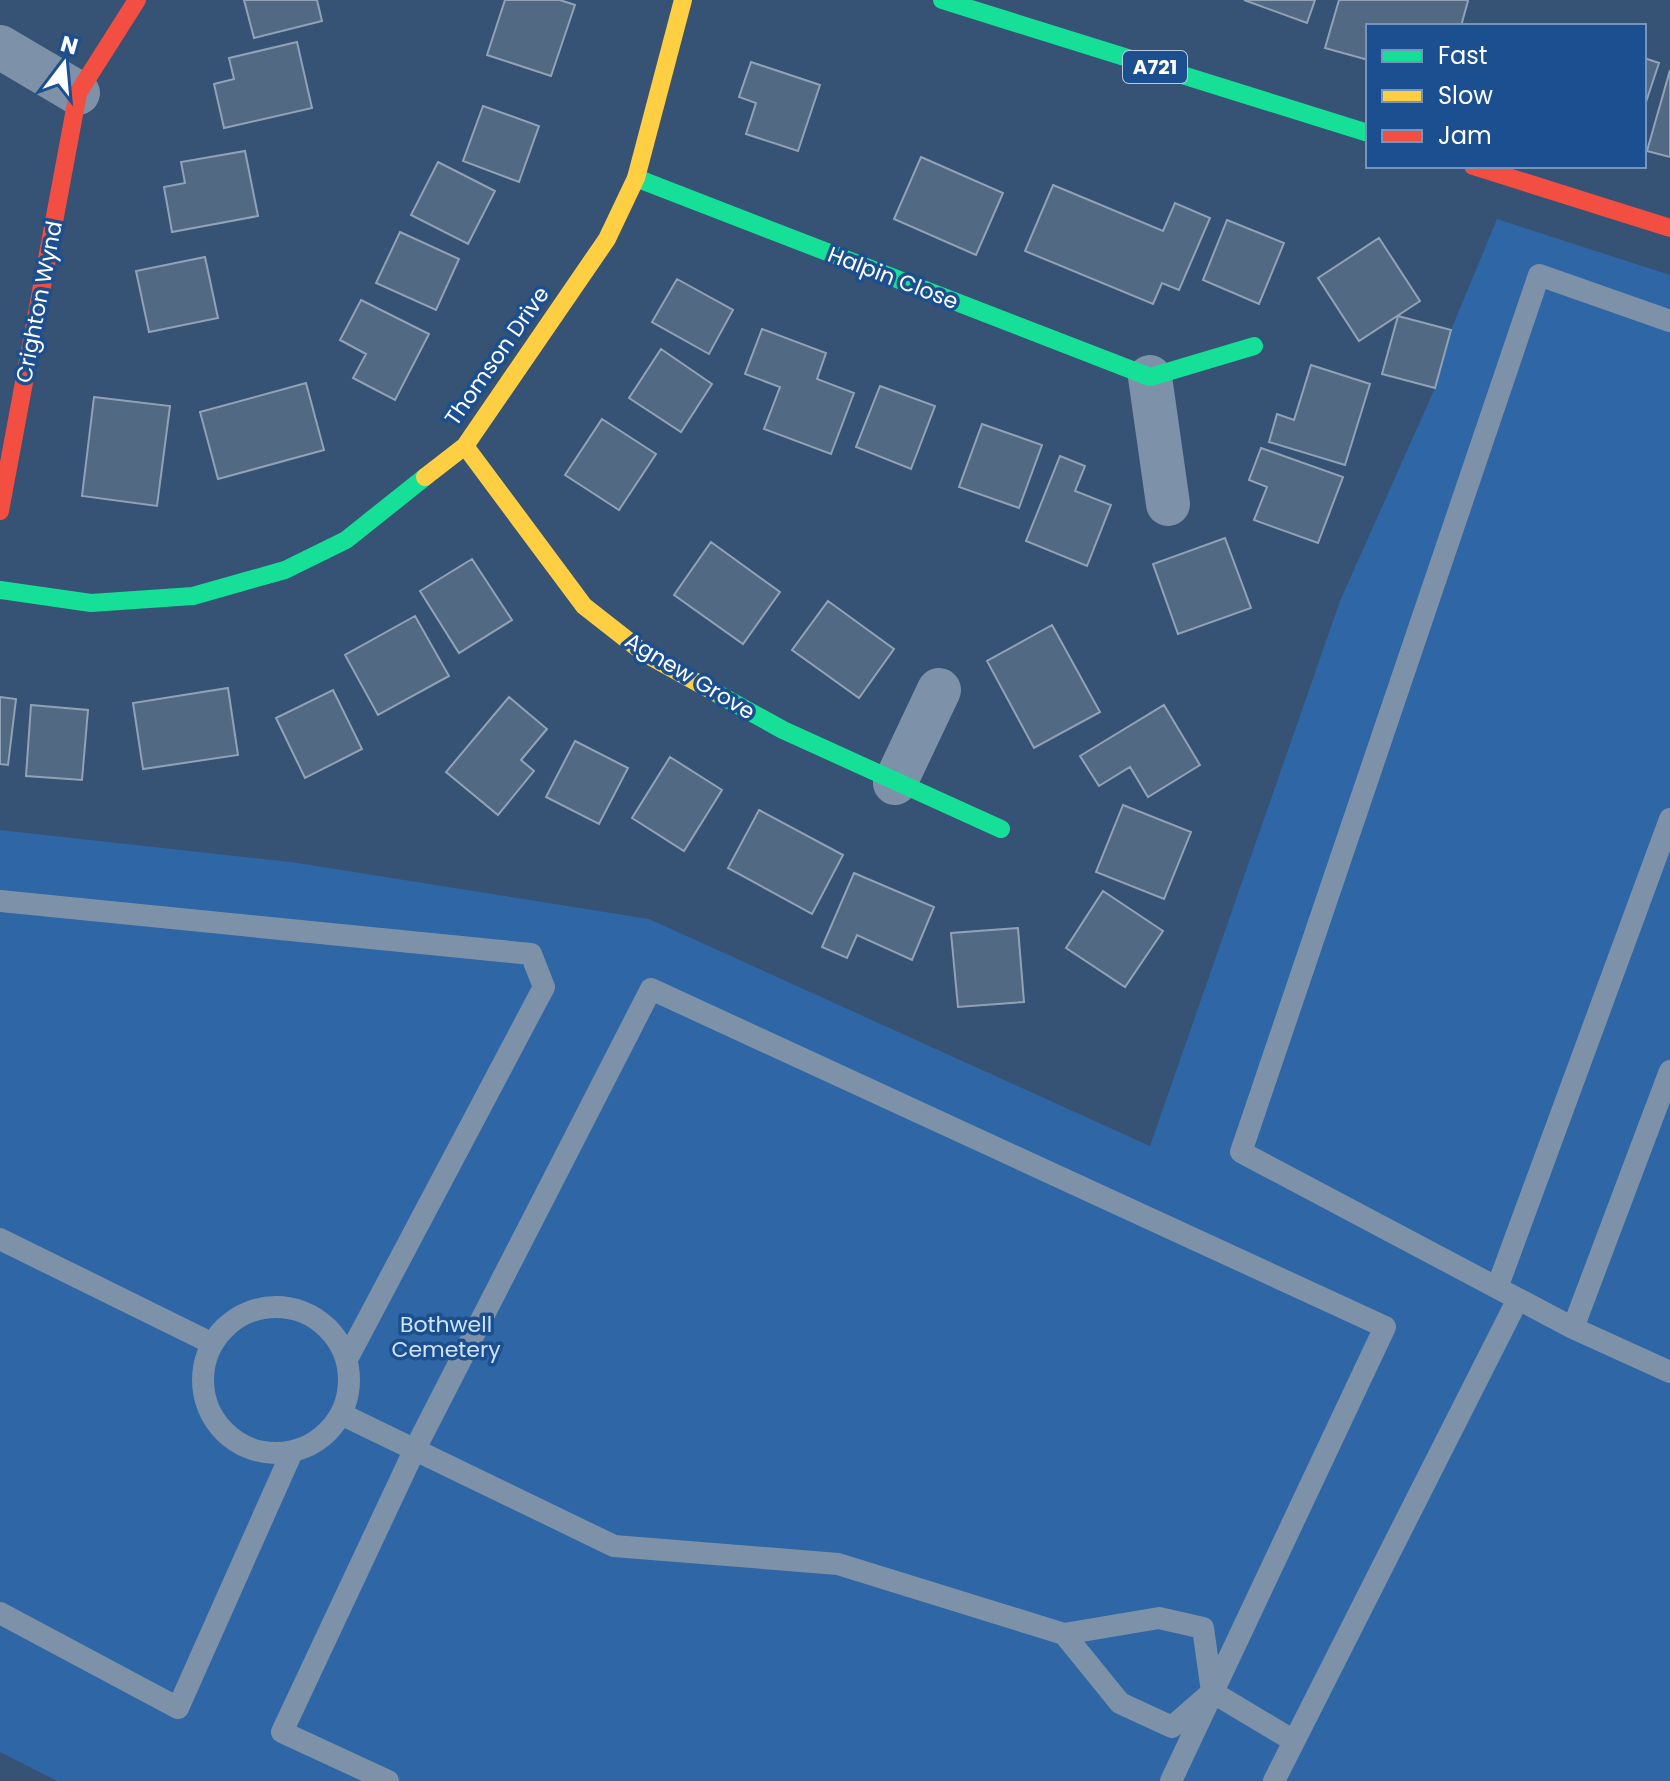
<svg xmlns="http://www.w3.org/2000/svg" width="1670" height="1781" font-family="Poppins,sans-serif">
  <style>
    .green { fill: #2f66a5 }
    .building { fill: #526984; stroke: #92a2b6; stroke-width: 2 }
    .lines { fill: none; stroke-linecap: round; stroke-linejoin: round }
    .lane { stroke: #7d92a8; stroke-width: 22 }
    .street { stroke: #7d92a8; stroke-width: 44 }
    .fast { stroke: #16e098; stroke-width: 18 }
    .slow { stroke: #ffcf43; stroke-width: 18 }
    .jam { stroke: #f24e42; stroke-width: 18 }
    .labels { text-anchor: middle; dominant-baseline: central; stroke-width: 7; stroke-linejoin: round; paint-order: stroke }
    .shield { fill: #1b4f8f; stroke: #bbcadd; stroke-width: 2 }
    .shield-label { font-size: 20px; font-weight: bold; fill: #fff }
    .street-label { font-size: 22px; fill: #fff; stroke: #1b4f8f }
    .park-label { font-size: 22px; fill: #cfe3fa; stroke: #1b4f8f }
  </style>
  <rect width="100%" height="100%" fill="#365274"/>
  <!-- green -->
  <path class="green" d="M1497,219L1670,275V1781H57L0,1752V830L291,862L649,919L1150,1146L1340,601L1435,388L1451,330Z"/>
  <!-- building -->
  <path class="building" d="M244,0H317L322,21L254,38Z
    M505,0H560L575,5L551,76L487,55Z
    M1244,0H1315L1307,23Z
    M1339,0H1466L1468,1L1461,26H1368V60L1325,48Z
    M297,42L312,108L224,128L214,84L234,79L229,58Z
    M1644,58L1659,63L1644,108Z
    M751,62L820,85L798,151L746,134L756,103L739,97Z
    M1670,70V157L1647,151Z
    M483,106L539,126L519,182L463,161Z
    M245,151L258,216L172,232L164,187L185,183L181,162Z
    M921,157L1003,193L976,255L894,219Z
    M438,162L495,191L468,244L411,215Z
    M1053,185L1163,231L1175,203L1210,218L1179,290L1162,283L1153,304L1025,251Z
    M1227,220L1284,243L1259,304L1203,280Z
    M400,232L459,259L436,310L376,283Z
    M1379,238L1420,301L1359,341L1318,278Z
    M205,257L218,318L149,332L136,271Z
    M677,279L733,310L709,354L652,322Z
    M361,300L429,334L395,400L353,378L366,354L340,340Z
    M1398,316L1451,330L1435,388L1382,374Z
    M762,329L826,353L817,379L854,393L831,454L764,429L780,387L745,374Z
    M661,349L712,384L681,432L629,398Z
    M1311,365L1370,384L1345,465L1269,442L1277,414L1294,420Z
    M306,383L324,450L218,479L200,412Z
    M880,386L935,406L911,469L856,447Z
    M94,397L170,406L157,506L82,496Z
    M602,419L656,454L619,510L565,475Z
    M982,424L1042,445L1019,508L959,487Z
    M1261,448L1343,477L1318,543L1254,520L1267,487L1249,480Z
    M1060,456L1085,466L1075,491L1111,505L1087,566L1026,541Z
    M1225,538L1251,608L1178,634L1153,564Z
    M711,542L780,592L743,644L674,595Z
    M472,559L512,620L459,653L420,591Z
    M828,601L894,649L859,698L792,650Z
    M415,616L449,676L378,715L345,655Z
    M1052,625L1100,712L1034,748L987,661Z
    M228,688L238,755L143,769L133,703Z
    M333,690L362,749L305,778L276,718Z
    M0,697L16,699L8,765L0,764Z
    M509,697L547,729L521,760L534,771L498,815L446,772Z
    M31,705L88,710L82,780L26,776Z
    M1164,705L1200,765L1148,797L1130,767L1099,786L1080,756Z
    M575,741L628,768L599,824L546,797Z
    M670,757L722,790L684,851L632,818Z
    M1123,805L1191,832L1164,899L1096,872Z
    M759,810L843,855L812,914L728,868Z
    M854,873L934,907L912,960L857,935L847,958L822,947Z
    M1103,891L1163,931L1125,987L1066,948Z
    M1018,928L1024,1002L958,1007L951,933Z"/>
  <g class="lines">
    <!-- lane -->
    <path class="lane" d="M0,901L531,954L544,987L347,1359
      M1670,1071L1573,1328L1670,1372
      M0,1239L211,1343
      M1497,1288L1670,819
      M203 1380a73 73 0 1 1 146 0a73 73 0 1 1-146 0Z
      M1573,1328L1241,1152L1539,275L1670,321
      M341,1414L614,1546L838,1564L1064,1634L1159,1618L1203,1628L1212,1692L1172,1727L1120,1703L1064,1634
      M0,1613L178,1708L292,1452
      M1212,1692L1294,1741
      M388,1781L282,1732L414,1451L651,989L1385,1327L1171,1781
      M1274,1781L1518,1299"/>
    <!-- street -->
    <path class="street" d="M0,47L78,93
      M1150,377L1168,504
      M895,783L939,690"/>
    <!-- fast -->
    <path class="fast" d="M942,0L1368,133
      M636,178L1150,377L1254,346
      M0,590L91,603L193,596L285,570L346,540L425,477
      M716,693L783,730L1001,829"/>
    <!-- slow -->
    <path class="slow" d="M465,446L584,606L644,653L716,693
      M425,477L465,446L607,239L636,178L683,0"/>
    <!-- jam -->
    <path class="jam" d="M1473,166L1670,228
      M0,511L78,93L137,0"/>
  </g>
  <g class="labels">
    <!-- shield labels -->
    <rect class="shield" x="1123" y="51" width="64" height="32" rx="6"/>
    <g class="shield-label">
      <text x="1155" y="67">A721</text>
    </g>
    <!-- street labels -->
    <g class="street-label">
      <text transform="translate(893 278) rotate(21)">Halpin Close</text>
      <text transform="translate(39 302) rotate(-79)">Crighton Wynd</text>
      <text transform="translate(497 356) rotate(-55)">Thomson Drive</text>
      <text transform="translate(690 676) rotate(31)">Agnew Grove</text>
    </g>
    <!-- park labels -->
    <g class="park-label">
      <text x="446" y="1324">Bothwell<tspan x="446" dy="25">Cemetery</tspan></text>
    </g>
  </g>
  <!-- legend -->
  <rect x="1366" y="24" width="280" height="144" fill="#1b4f8f" stroke="#7695bc" stroke-width="2"/>
  <rect x="1382" y="50" width="40" height="12" fill="#16e098" stroke="#7695bc" stroke-width="2"/>
  <text x="1438" y="64" font-size="24" fill="#ffffff">Fast</text>
  <rect x="1382" y="90" width="40" height="12" fill="#ffcf43" stroke="#7695bc" stroke-width="2"/>
  <text x="1438" y="104" font-size="24" fill="#ffffff">Slow</text>
  <rect x="1382" y="130" width="40" height="12" fill="#f24e42" stroke="#7695bc" stroke-width="2"/>
  <text x="1438" y="144" font-size="24" fill="#ffffff">Jam</text>
  <!-- north arrow -->
  <g transform="translate(64 64) rotate(16)" stroke="#1b4f8f" stroke-width="6" paint-order="stroke">
  <path d="M0-6L14 30L0 20L-14 30Z" fill="#ffffff"/>
  <text y="-12" font-size="22" font-weight="bold" text-anchor="middle" fill="#ffffff">N</text>
  </g>
</svg>
